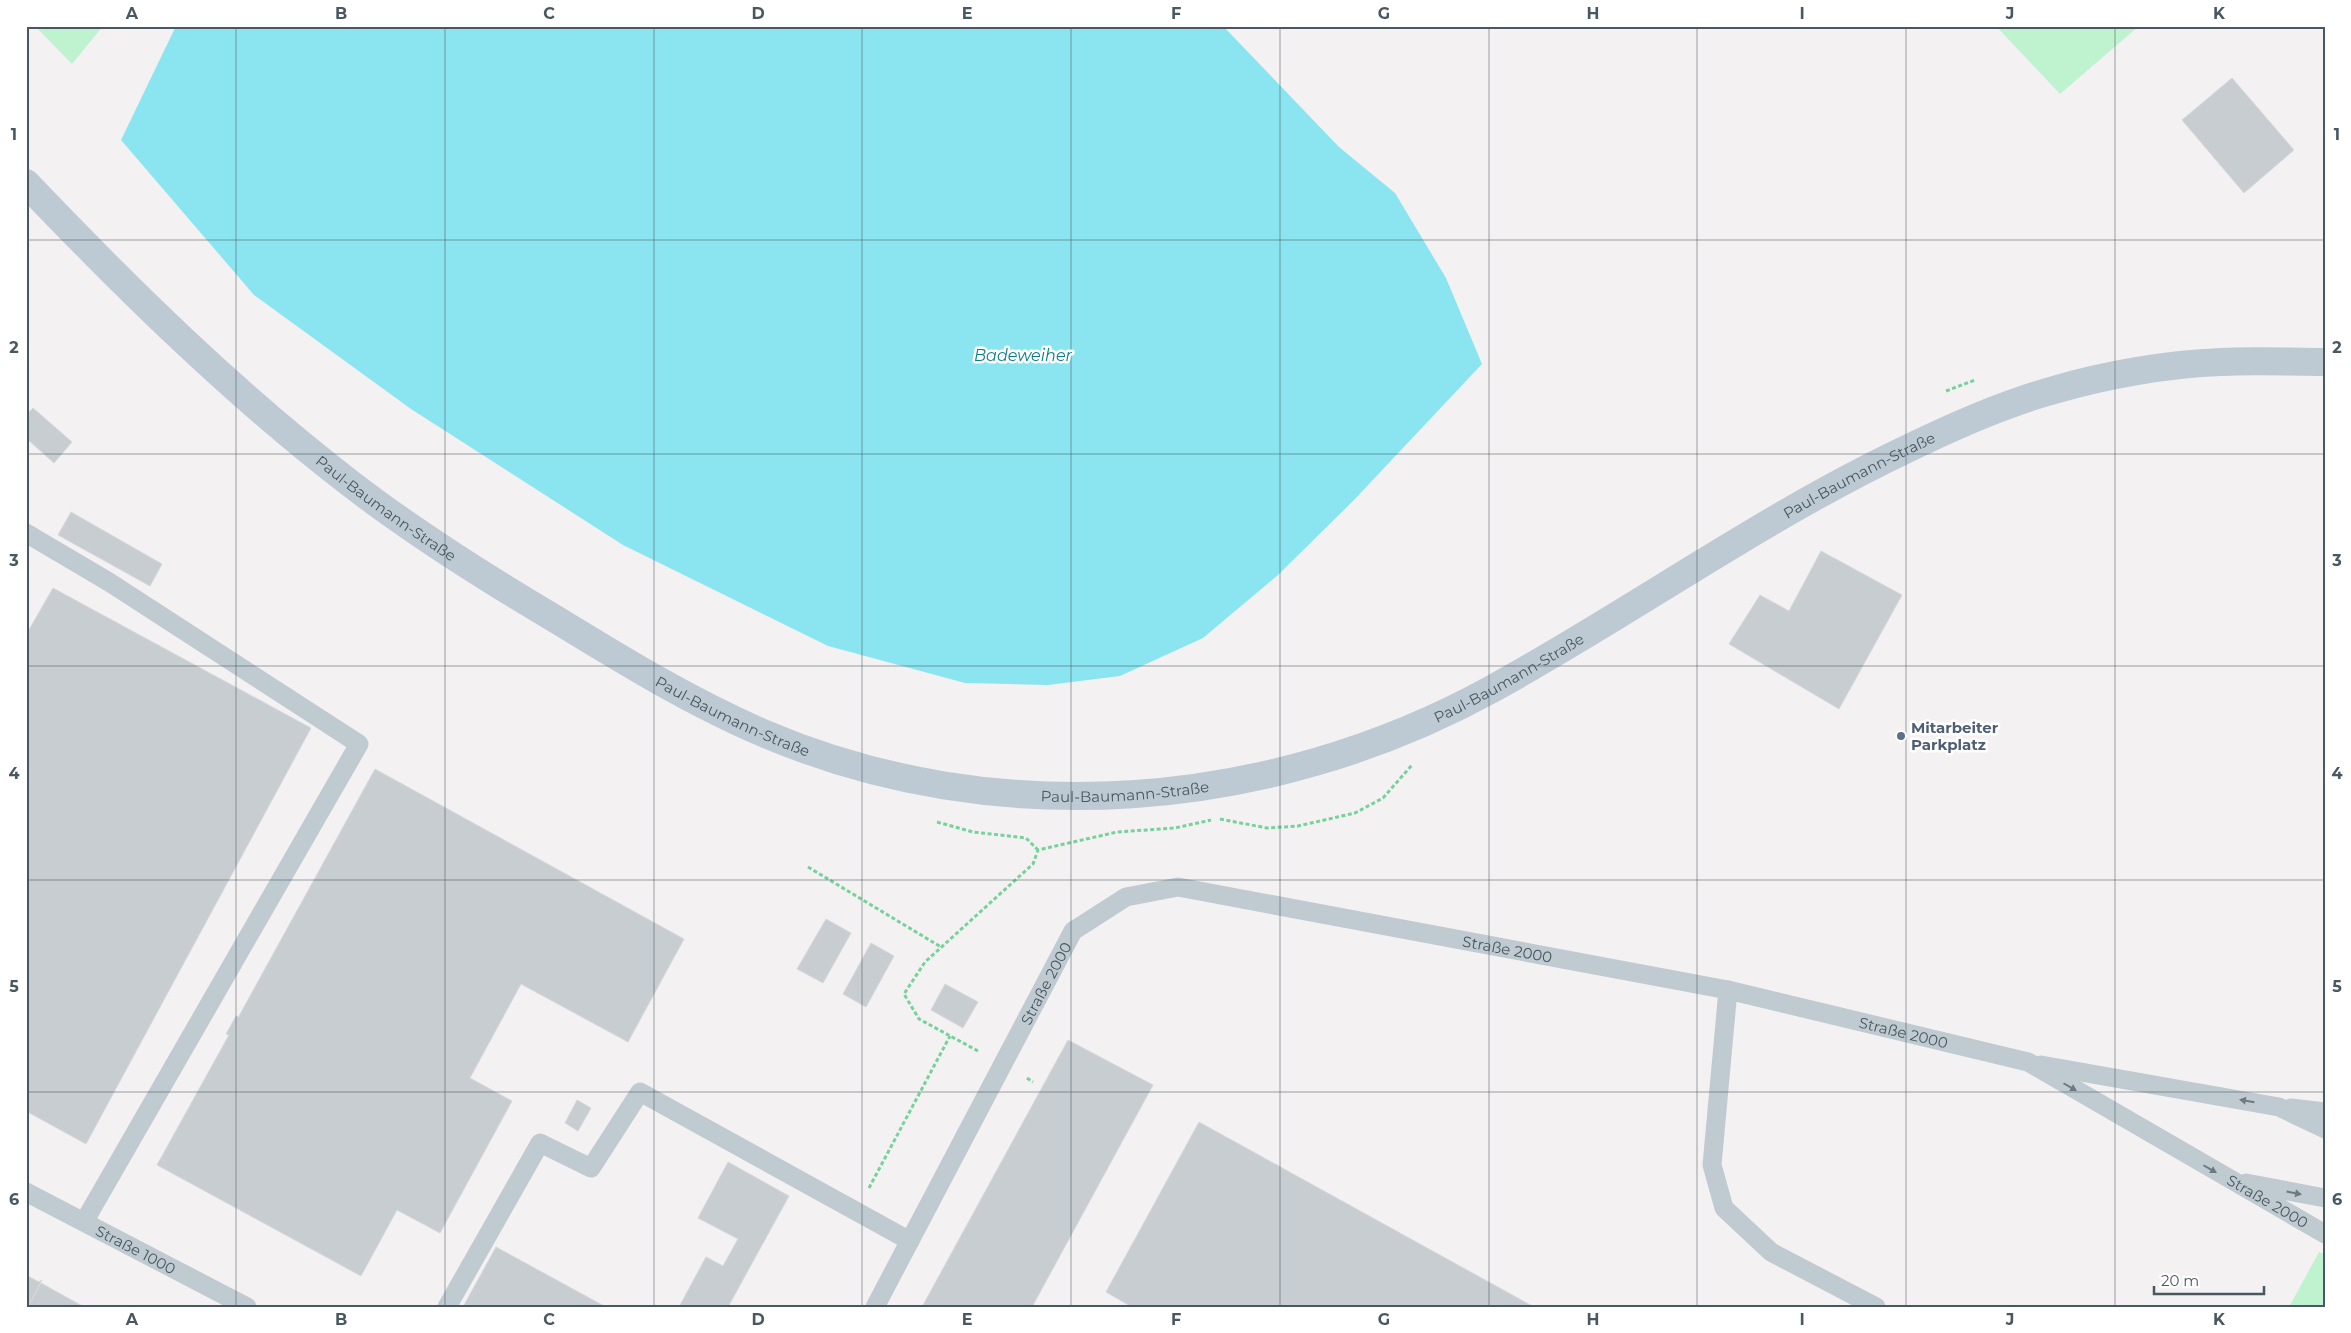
<svg xmlns="http://www.w3.org/2000/svg" width="2351" height="1333" font-family="Montserrat,sans-serif">
  <style>
    .green { fill: #bff2ce }
    .water { fill: #8be5f0 }
    .building { fill: #c8cdd1; stroke: #d5d8dd }
    .lines { fill: none; stroke-linecap: round; stroke-linejoin: round }
    .path { stroke: #76d29b; stroke-width: 3; stroke-dasharray: 4 2.5; stroke-linecap: butt }
    .service { stroke: #bfcad1; stroke-width: 19 }
    .secondary { stroke: #bdcad3; stroke-width: 28 }
    .oneway { fill: #6c7a82 }
    .grid { fill: none; stroke: #485760; stroke-width: 1; stroke-opacity: 0.55 }
    .service-dot { fill: #5c6f8a; stroke: #fff; stroke-width: 2 }
    .labels { text-anchor: middle; dominant-baseline: central; stroke-width: 5; stroke-linejoin: round; paint-order: stroke }
    .street-label { font-size: 15px; fill: #485760; stroke: #fff }
    .service-label { font-size: 15px; font-weight: bold; fill: #4e5e75; stroke: #fff; text-anchor: start }
    .water-label { font-size: 16px; font-style: italic; fill: #0a7d8c; stroke: #fff }
    .neatline { fill: none; stroke: #485760; stroke-width: 2 }
    .grid-label { font-size: 16px; text-anchor: middle; font-weight: bold; fill: #485760 }
  </style>
  <rect width="100%" height="100%" fill="#f4f1f2"/>
  <!-- green -->
  <path class="green" d="M35,26H103L72,64Z
    M1996,26H2139L2060,94Z
    M2319,1252L2325,1254V1307H2289Z"/>
  <!-- water -->
  <path class="water" d="M176,26H1223L1339,147L1395,193L1446,278L1482,364L1354,500L1278,575L1203,638L1120,676L1048,685L965,683L828,646L623,545L411,409L254,295L121,140Z"/>
  <!-- building -->
  <path class="building" d="M2232,78L2294,150L2244,193L2182,120Z
    M33,408L72,442L54,463L26,438V415Z
    M71,512L162,564L150,586L58,535Z
    M1821,551L1902,595L1839,709L1729,644L1760,595L1789,611Z
    M53,588L311,728L86,1144L26,1111V635Z
    M375,769L684,939L628,1042L521,984L470,1078L512,1101L440,1233L397,1210L361,1276L157,1165L229,1035L226,1034L236,1016L239,1017V1016Z
    M826,919L851,933L823,983L797,969Z
    M871,943L894,956L866,1007L843,994Z
    M945,984L978,1002L963,1028L931,1010Z
    M1068,1040L1153,1085L1032,1307H922Z
    M577,1100L591,1108L578,1131L565,1123Z
    M1199,1122L1534,1307H1132L1106,1292Z
    M728,1162L789,1196L728,1307H679L706,1257L723,1266L738,1239L698,1218Z
    M496,1247L606,1307H463Z
    M26,1275L39,1282L42,1280L28,1307Z
    M41,1283L84,1307H28Z"/>
  <g class="lines">
    <!-- path -->
    <path class="path" d="M1946,391L1975,380
      M1220,819L1267,828L1298,826L1355,813L1383,798L1412,765
      M937,822L973,832L1026,838L1038,850
      M808,867L941,947
      M978,1051L919,1019L904,994L925,962L1033,864L1038,850L1117,832L1175,828L1211,820
      M1027,1078L1033,1082
      M869,1188L950,1036"/>
    <!-- service -->
    <g class="service">
      <path d="M26,533L109,582L359,744L84,1222"/>
      <path d="M1728,990L1712,1165L1724,1208L1771,1252L1876,1307"/>
      <path d="M2041,1065L2279,1107L2325,1129"/>
      <path d="M2291,1108L2325,1112"/>
      <path d="M2246,1183L2325,1198"/>
      <path id="s1" d="M26,1192L247,1307"/>
      <path d="M447,1307L540,1143L591,1168L640,1092L910,1241"/>
      <path id="s2" d="M875,1307L1073,931L1126,897L1178,887L1728,990L2028,1062L2325,1234"/>
    </g>
    <!-- secondary -->
    <path class="secondary" id="s3" d="M26,183C128,290 234,394 351,484C416,534 486,578 557,620C624,661 691,702 763,733C997,833 1270,811 1492,689C1632,612 1763,517 1909,448C1956,425 2003,404 2054,390C2105,375 2167,364 2221,362C2255,360 2290,362 2325,362"/>
  </g>
  <!-- one-way arrows -->
  <defs><path id="oneway-solid" d="M-6-.8H1V-3.2L6.5 0L1 3.2V.8H-6Z" transform="scale(1.25)"/></defs>
  <g class="oneway">
    <use href="#oneway-solid" transform="translate(2070 1087) rotate(30)"/>
    <use href="#oneway-solid" transform="translate(2247 1101) rotate(-170)"/>
    <use href="#oneway-solid" transform="translate(2210 1169) rotate(30)"/>
    <use href="#oneway-solid" transform="translate(2294 1193) rotate(11)"/>
  </g>
  <!-- grid -->
  <path class="grid" d="M236,26V1307M445,26V1307M654,26V1307M862,26V1307M1071,26V1307M1280,26V1307M1489,26V1307M1697,26V1307M1906,26V1307M2115,26V1307M26,240H2325M26,454H2325M26,666H2325M26,880H2325M26,1092H2325"/>
  <!-- markers -->
  <circle class="service-dot" cx="1901" cy="736" r="5"/>
  <g class="labels">
    <!-- street labels -->
    <g class="street-label">
      <text stroke="none"><textPath href="#s3" startOffset="2106">Paul-Baumann-Straße</textPath></text>
      <text stroke="none"><textPath href="#s3" startOffset="486">Paul-Baumann-Straße</textPath></text>
      <text stroke="none"><textPath href="#s3" startOffset="1701">Paul-Baumann-Straße</textPath></text>
      <text stroke="none"><textPath href="#s3" startOffset="891">Paul-Baumann-Straße</textPath></text>
      <text stroke="none"><textPath href="#s3" startOffset="1296">Paul-Baumann-Straße</textPath></text>
      <text stroke="none"><textPath href="#s2" startOffset="876">Straße 2000</textPath></text>
      <text stroke="none"><textPath href="#s2" startOffset="366">Straße 2000</textPath></text>
      <text stroke="none"><textPath href="#s2" startOffset="1281">Straße 2000</textPath></text>
      <text stroke="none"><textPath href="#s2" startOffset="1686">Straße 2000</textPath></text>
      <text stroke="none"><textPath href="#s1" startOffset="124">Straße 1000</textPath></text>
    </g>
    <!-- service labels -->
    <g class="service-label">
      <text x="1911" y="727">Mitarbeiter<tspan x="1911" dy="17">Parkplatz</tspan></text>
    </g>
    <!-- water labels -->
    <g class="water-label">
      <text x="1023" y="355">Badeweiher</text>
    </g>
  </g>
  <!-- border -->
  <rect width="2351" height="1333" fill="none" stroke="#ffffff" stroke-width="55"/>
  <!-- scale -->
  <path d="M2154 1286v8h110v-8" fill="none" stroke="#485760" stroke-width="2.5"/>
  <text x="2161" y="1286" font-size="15" fill="#485760" stroke="#ffffff" stroke-width="4" paint-order="stroke">20 m</text>
  <rect x="28" y="28" width="2296" height="1278" class="neatline"/>
  <g class="grid-label">
    <text x="132" y="19">A</text>
    <text x="341" y="19">B</text>
    <text x="549" y="19">C</text>
    <text x="758" y="19">D</text>
    <text x="967" y="19">E</text>
    <text x="1176" y="19">F</text>
    <text x="1384" y="19">G</text>
    <text x="1593" y="19">H</text>
    <text x="1802" y="19">I</text>
    <text x="2010" y="19">J</text>
    <text x="2219" y="19">K</text>
    <text x="14" y="140">1</text>
    <text x="2337" y="140">1</text>
    <text x="14" y="353">2</text>
    <text x="2337" y="353">2</text>
    <text x="14" y="566">3</text>
    <text x="2337" y="566">3</text>
    <text x="14" y="779">4</text>
    <text x="2337" y="779">4</text>
    <text x="14" y="992">5</text>
    <text x="2337" y="992">5</text>
    <text x="14" y="1205">6</text>
    <text x="2337" y="1205">6</text>
    <text x="132" y="1325">A</text>
    <text x="341" y="1325">B</text>
    <text x="549" y="1325">C</text>
    <text x="758" y="1325">D</text>
    <text x="967" y="1325">E</text>
    <text x="1176" y="1325">F</text>
    <text x="1384" y="1325">G</text>
    <text x="1593" y="1325">H</text>
    <text x="1802" y="1325">I</text>
    <text x="2010" y="1325">J</text>
    <text x="2219" y="1325">K</text>
  </g>
</svg>
